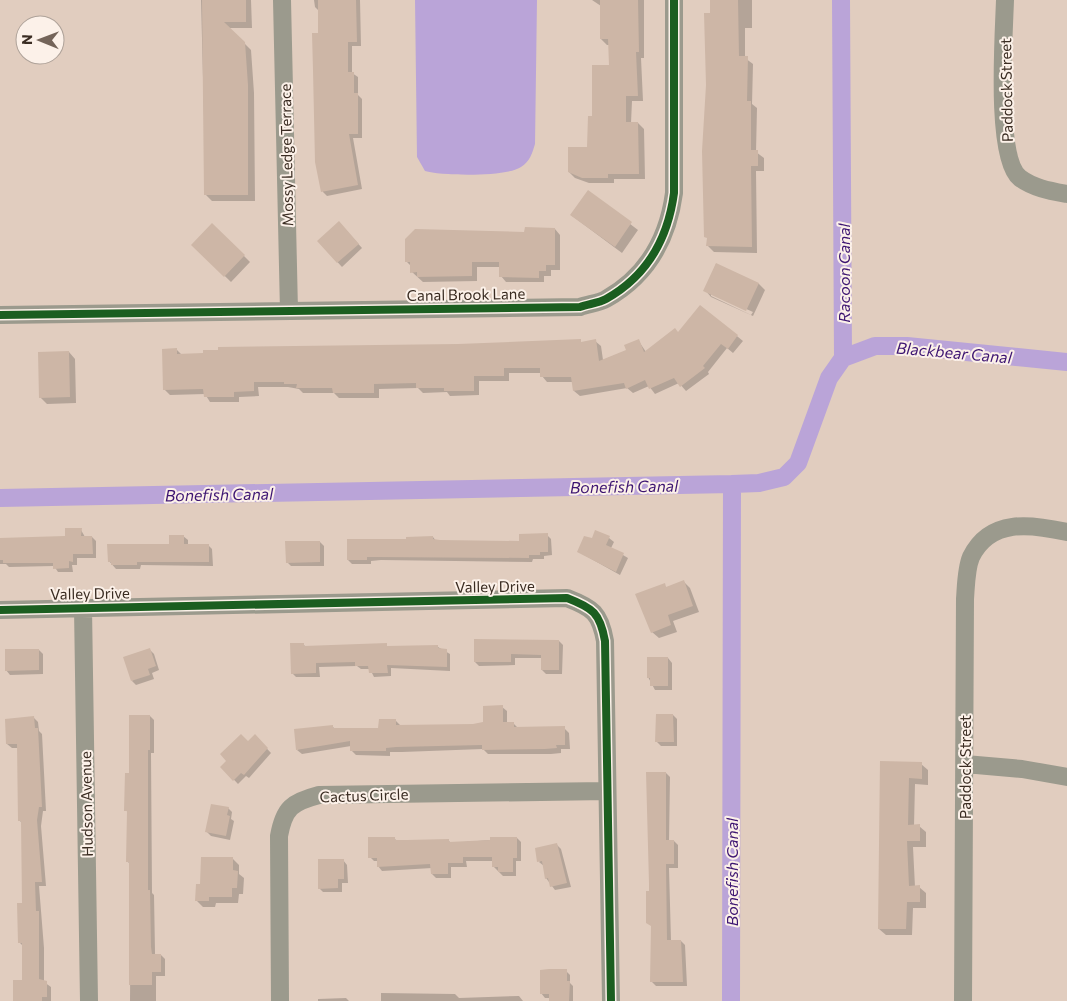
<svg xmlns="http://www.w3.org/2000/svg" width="1067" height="1001" font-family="Commissioner,sans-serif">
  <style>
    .water { fill: #baa4d8 }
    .shadow { fill: #0003; fill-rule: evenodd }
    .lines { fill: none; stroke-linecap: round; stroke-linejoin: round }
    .canal { stroke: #baa4d8; stroke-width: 18 }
    .building { fill: #cdb6a6 }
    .minor { stroke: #9b9a8d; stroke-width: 18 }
    .cycleway-casing { stroke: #fcf1e9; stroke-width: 11 }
    .cycleway { stroke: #1b5e20; stroke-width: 8 }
    .labels { text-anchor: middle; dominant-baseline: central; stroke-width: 4; stroke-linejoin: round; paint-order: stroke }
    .street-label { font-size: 15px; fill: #3a2c22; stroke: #fcf1e9 }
    .water-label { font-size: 16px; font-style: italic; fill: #3d1572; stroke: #fcf1e9 }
  </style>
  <rect width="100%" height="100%" fill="#e1cdbf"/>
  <!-- water -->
  <path class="water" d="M415,0H537L535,144C532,154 530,161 521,167C507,177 442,176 425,171L417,157Z"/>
  <!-- shadow -->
  <path class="shadow" d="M201,0H251L252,28H229L251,50L254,93L255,201H212L206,195Z
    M314,0H360L361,46H352V73L358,77V95L362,99V138H353L362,189L327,196L323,192L316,162L319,35V11L315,7Z
    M592,0H644V58H641L643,101H632L631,123H638L644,129L645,179H614V183H589L575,178L569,172L588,148L593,118L610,66V45H607L601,39V6Z
    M711,0H752V28H745V58L753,64L752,104L757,108L756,152L764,158V171H756L757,253L714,252L708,246Z
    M588,192L638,230L622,253L571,215Z
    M212,224L250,262L231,282L193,245Z
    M343,227L362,248L342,267L318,241Z
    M555,229L560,235V270H551V276H544V282H506L501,276V267H477V281L423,282L412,272V267L407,262Z
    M716,264L759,284L765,290L753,316L711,297L705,290ZM711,293L753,312L751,315L711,296Z
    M700,306L743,341L733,353L727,348L708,372L709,374L686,391L679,383L655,394L649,386L633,393L627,388L580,396L574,391L573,382H547L542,376V373H509V381H479V395L450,396L447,392L423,393L418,388L379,389V398H339L334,393H303L299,389L288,387H258L259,396L239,397V402H210L205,394L170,395L164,389L177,350L182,355L580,341L582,343L595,341L601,346L603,360L628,350L638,340L646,352L679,334Z
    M69,352L75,359L76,403L47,404L40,397Z
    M81,530L85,537H92L96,541V558H77V565H72L73,572H58L54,566L9,567L6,564H0V540L66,538Z
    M596,532L609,538L614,542L611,548L628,558L620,575L579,552L592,540Z
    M547,535L551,539L552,555L544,556V559H533L532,562L381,560L371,561V564H352L348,560L407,540L433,537L436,541L521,542Z
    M183,536L188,540V545H208L212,549L213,566L141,565L140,569H116L109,561L170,545Z
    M320,542L324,546V566H291L287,562Z
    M684,582L690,588L699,612L673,621L677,632L659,638L652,632L664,585L667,588Z
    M559,641L563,645L562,674H546L542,670V658H515V665L479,666L475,662Z
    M303,644L306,647H438L450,654V671L391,668V676L374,677L370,669H361L357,666L319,667L320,677H296L292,673Z
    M39,650L43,654V674L10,675L6,670Z
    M150,650L154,654L159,670L152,673L154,679L136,685L132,681Z
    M668,658L672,663V690H655L648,677Z
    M502,707L507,711V723H513L518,728H564L569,733L570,749H561V753L551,754H488L483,749L402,752H390V756L356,755L351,750V746L302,754L297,750L333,727L335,729L380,730L396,721L401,726L473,725L485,723Z
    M673,715L677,719V746H661L657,742Z
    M150,716L154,720V753H151L152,893L154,895L155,952V955H161L165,959V976H156V1001H130L131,865L128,862V813L126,810L130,775Z
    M34,718L38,722L39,731L42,734L46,811H43L41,826L46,886H39L44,948V982L51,987V1001H14L23,981V946L19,942L23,904L22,823L19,820V748H12L7,744Z
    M255,736L271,753L249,778L246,776L238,784L222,767Z
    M881,763L921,764L928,770V785L915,784L914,826H919L926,832V847H913L915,887H919L926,893V908H913L912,935H886L879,929Z
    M666,773L670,777L669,841H674L678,845V868H669L671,941H681L685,945L687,986H656L652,982V927L650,893Z
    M228,808L232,812L231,819L234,821L230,840L211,836L207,832Z
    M394,838L397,841H449L451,843L517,838L521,842V861H516V876H503L493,866V861H466L467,867H451V878H436L432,874V868L382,871L378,866V861H374L370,857Z
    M557,845L561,849L571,887L555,890L546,878L544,866L539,862Z
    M233,859L239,865V874L244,878L243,894H239L238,903H216L215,907H203L197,901L202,885Z
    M343,860L347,865L348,883H342V892H323L319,888Z
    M566,971L570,975V983L573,986V1001H550V998H545L541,993Z
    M381,993L455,994L459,998L519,996L523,1001H381Z
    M346,998L349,1001H318V999Z"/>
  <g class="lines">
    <!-- canal -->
    <path class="canal" d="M843,358L875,346H907L1067,362
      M732,484L759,483L784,477L798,463L829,378L843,358L841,0
      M0,498L732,484L731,1001"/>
  </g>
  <!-- building -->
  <path class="building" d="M202,0H246V22H224L245,42L248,85V195H204Z
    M318,0H356L357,42H348V72H354V93H358V134H349L358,185L321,192L315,162L313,70L312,33H318Z
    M600,0H638L639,52H636L638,96H626V122H638L639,174H608V178H582L568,172V147H587L588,116H592V65H609L608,39H600Z
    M710,0H738L739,56H748L747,101H751V150H758V166H751L752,247L706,246L707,238L704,237L702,151L706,85L704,13H710Z
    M588,190L632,222L615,247L570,215Z
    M339,221L359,244L337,263L317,241Z
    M212,223L245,255L224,277L191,245Z
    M525,227L555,228V265H546V271H539V278L499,277V262H472V276L417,277V272L410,273V262H405V239L415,229L524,232Z
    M716,263L759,283L746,311L703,291Z
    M700,305L738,335L728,349L721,344L703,366L705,368L680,387L674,378L649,389L645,380L626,389L624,383L573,391L571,377H540V368H504V376H474V391H444V388H416V383L374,384V393H333L332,388H296L297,384H284V382H254V391L234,392V397H204L203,389L163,390L162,349L177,348V354L203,353V350H218V347L458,344L581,339V342L596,339L599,361L626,350L624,345L639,339L644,352L675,328L678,332Z
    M69,351L70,397L39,398L38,352Z
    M65,528H82L81,536H92L93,554H73V562L69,561V568L53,569V563H3V560H0V538L65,536Z
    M595,530L610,536L606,545L624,553L616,572L577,552L584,536L592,538Z
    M548,533V552H540V555H529V558L376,557H367V560H347V539H406V537L433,536V539L440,540L519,541V534Z
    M169,535H184V544H209V562H137V565H111V562H108L107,544H169Z
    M285,541H320V562L286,563Z
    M684,580L693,606L668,615L671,625L651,633L635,594L665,583L666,587Z
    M474,639L559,640V670H541V655L511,654V662H474Z
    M290,643H304V646L387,643V646L438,645V648L447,649V667L387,665L388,673H369L368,666H355V662L316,663V673L291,674Z
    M150,648L156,666L148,669L150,675L131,681L123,657Z
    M5,649H39V670L5,671Z
    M647,657H668V686H650V678H647Z
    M503,705V722H514V727L565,726V745H556L557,748L545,749L482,750V745L396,747L386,748V751H350V741L296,750L294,729L333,725V728H378L379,719H396V725L473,724L483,722V706Z
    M656,714H673L674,742H655Z
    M129,715H150V750H148V890H150L151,947L152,954H161V972H152V985H129V862H126L127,811H124L125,773H129Z
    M34,716L35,728H38L42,807H39L37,820L42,882H35L36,911H39V979L47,981V997H42V1001H13V980H22V943H18L17,903H22L21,821H18L17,744H6L5,719Z
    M241,734L248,741L255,734L268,748L244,775L241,773L233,781L220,767L226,761L220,754Z
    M880,761L922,762V779L909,778L908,825L920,824V841H907L909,886L920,885V902H907L906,929H878Z
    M646,772H666V840H674V864H666L667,940H681L683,982H650L651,926L646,923V891H649V883Z
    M211,804L229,807L227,815L230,816L226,836L205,832Z
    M368,837H395V840H407L449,839V842L490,840V837H517V858H513V872H498V867H492V857H463V863H448V874H431L430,864L377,867V858H368Z
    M557,843L567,883L550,887L548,878L545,879L542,861L537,862L535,848Z
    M201,857H233V870L238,871L237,888H232V897H209V901H195L196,884H200Z
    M318,859H344V879H338V888L318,889Z
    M549,969H567V981H570L569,1001H549V994H540V970Z"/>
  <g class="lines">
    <!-- minor -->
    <path class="minor" d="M282,0L289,311
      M1005,0C1004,33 995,159 1020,178C1033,188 1051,191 1067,194
      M0,315L580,307C588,304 599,303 606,299C647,276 668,238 674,193V0
      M83,608L89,1001
      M0,610L567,598C593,608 600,613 605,641L611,1001
      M965,764L1022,769L1067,777
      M280,1001L279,836C284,808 292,802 319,795L607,791
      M963,1001L965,599C966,586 966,569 971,557C990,518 1031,524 1067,532"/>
    <!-- cycleway casing -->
    <g class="cycleway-casing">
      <path id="cycleway" d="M0,315L580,307C588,304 599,303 606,299C647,276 668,238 674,193V0
        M0,610L567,598C593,608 600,613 605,641L611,1001"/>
    </g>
    <!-- cycleway -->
    <use href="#cycleway" class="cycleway"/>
  </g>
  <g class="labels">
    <!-- street labels -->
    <g class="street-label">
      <text transform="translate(1006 90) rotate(-91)">Paddock Street</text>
      <text transform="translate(286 155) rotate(-91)">Mossy Ledge Terrace</text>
      <text transform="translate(466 294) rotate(-1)">Canal Brook Lane</text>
      <text transform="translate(495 586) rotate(-1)">Valley Drive</text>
      <text transform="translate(90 593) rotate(-1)">Valley Drive</text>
      <text transform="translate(965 767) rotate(-90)">Paddock Street</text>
      <text transform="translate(364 795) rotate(-2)">Cactus Circle</text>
      <text transform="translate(86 804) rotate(-91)">Hudson Avenue</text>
    </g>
    <!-- water labels -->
    <g class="water-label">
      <text transform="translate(843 273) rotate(-90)">Racoon Canal</text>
      <text transform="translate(954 352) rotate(5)">Blackbear Canal</text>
      <text transform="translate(624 486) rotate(-1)">Bonefish Canal</text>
      <text transform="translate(219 494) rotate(-1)">Bonefish Canal</text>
      <text transform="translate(731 872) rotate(-90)">Bonefish Canal</text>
    </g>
  </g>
  <!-- north arrow -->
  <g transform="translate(40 40) rotate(271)"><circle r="24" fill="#fcf1e9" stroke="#aea299"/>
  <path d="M0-4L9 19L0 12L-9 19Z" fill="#746459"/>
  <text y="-8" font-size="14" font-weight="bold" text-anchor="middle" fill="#3a2c22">N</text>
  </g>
</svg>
